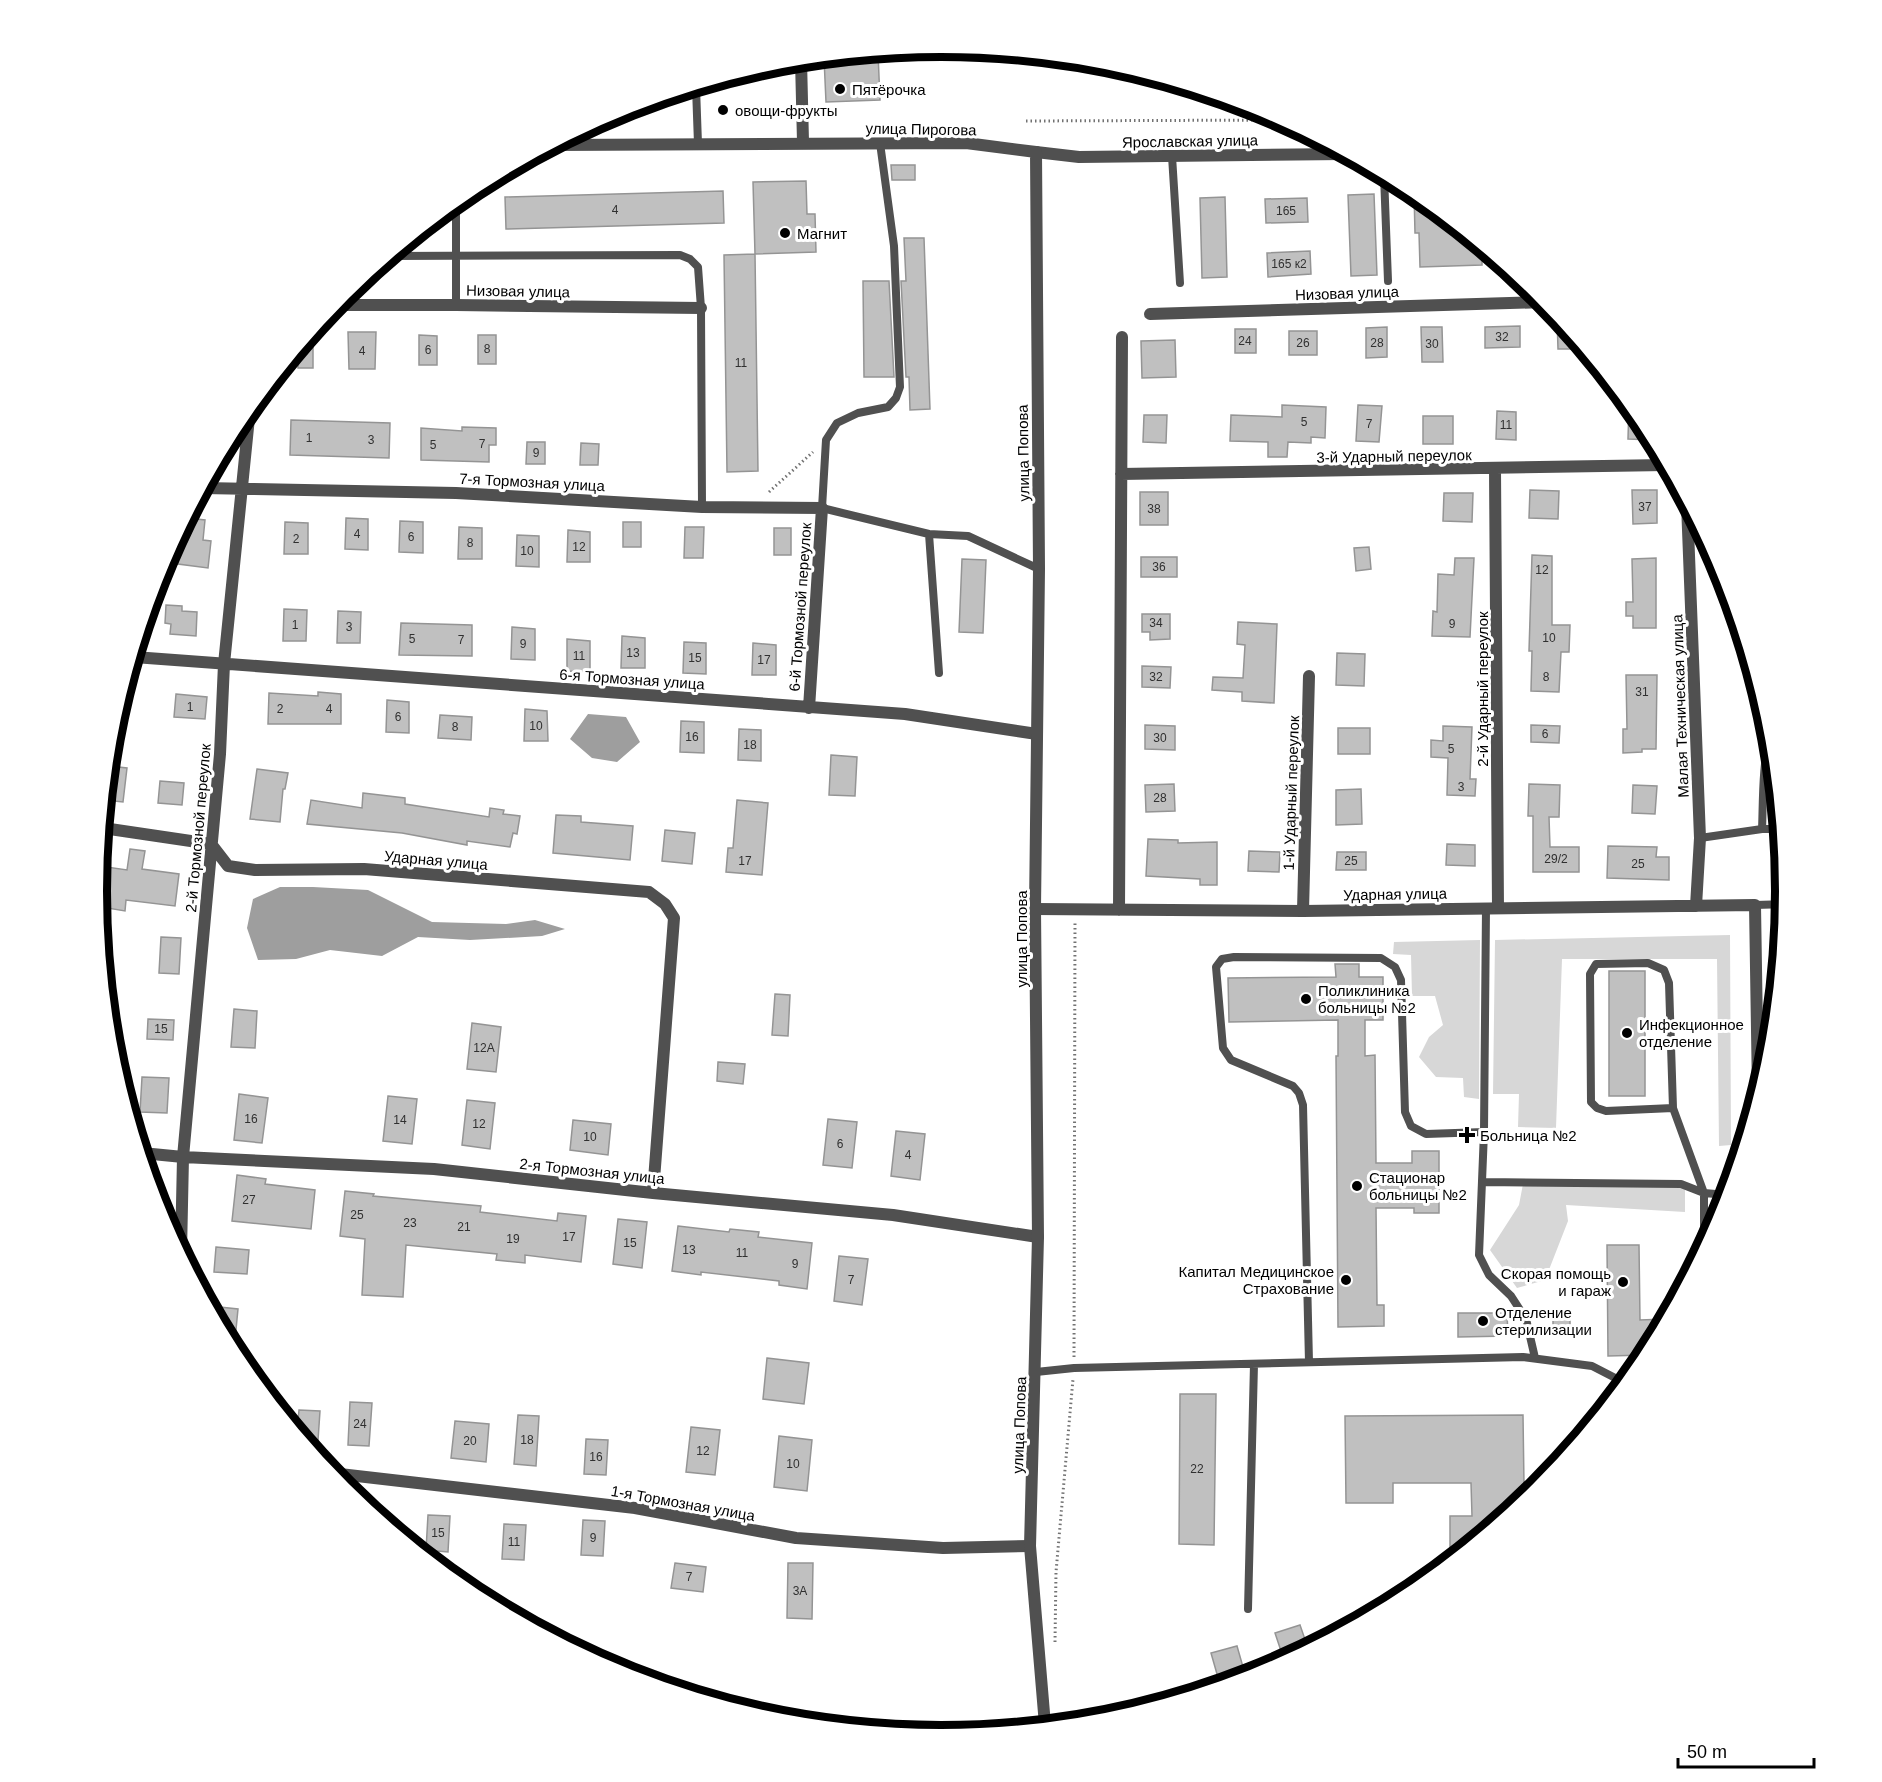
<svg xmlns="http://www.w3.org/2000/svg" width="1882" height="1782" font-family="Arial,sans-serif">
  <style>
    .green { fill: #d7d7d7 }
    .water { fill: #9e9e9e }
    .building { fill: #c0c0c0; stroke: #949494; stroke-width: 1.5 }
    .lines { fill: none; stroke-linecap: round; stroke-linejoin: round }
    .path { stroke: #727272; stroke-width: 3; stroke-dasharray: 1.5 3; stroke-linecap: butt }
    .service { stroke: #505050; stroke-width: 8 }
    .minor { stroke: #505050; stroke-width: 12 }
    .tertiary { stroke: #505050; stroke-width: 12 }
    .poi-dot { fill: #000; stroke: #fff; stroke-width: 2 }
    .labels { text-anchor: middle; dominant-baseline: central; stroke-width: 6; stroke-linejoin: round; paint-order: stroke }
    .number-label { font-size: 12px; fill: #303030 }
    .poi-label { font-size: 15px; fill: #000; stroke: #fff; text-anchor: start }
    .street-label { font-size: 15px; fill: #000; stroke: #fff }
    .rim { fill: none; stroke: #000; stroke-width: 8 }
  </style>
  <rect width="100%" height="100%" fill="#fff"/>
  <!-- green -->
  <path class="green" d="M1730,935L1731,1145L1719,1146L1717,959H1562L1556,1128L1518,1127L1519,1094H1493L1495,940Z
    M1480,940L1479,1099L1464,1097L1463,1078L1436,1077L1419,1057L1429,1037L1443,1025L1435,996H1412L1411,955L1393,954L1394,942Z
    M1523,1184L1685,1186V1212L1566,1205L1568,1221L1545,1280L1517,1288L1490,1250L1519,1205Z"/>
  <!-- water -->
  <path class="water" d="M588,714L626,717L640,742L617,762L592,758L570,739Z
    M280,887H313L368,890L432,922L506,924L535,920L565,929L542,936L470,940L418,937L382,956L330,950L296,959L258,960L247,928L253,899Z"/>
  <!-- building -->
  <path class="building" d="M878,53L880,100L826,102L824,58Z
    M891,165H915V180H892Z
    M806,181L807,214H815L816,252L755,254L753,182Z
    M723,191L724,223L506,229L505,197Z
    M1414,192L1482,248V265L1420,267L1419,233H1415Z
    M1374,194L1377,275L1351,276L1348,195Z
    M1225,197L1227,277L1202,278L1200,198Z
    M1307,198L1308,222L1266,223L1265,199Z
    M904,238H924L930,409L910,410L909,377H906L901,281H906Z
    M1310,251L1311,274L1268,277L1267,253Z
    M755,254L758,471L727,472L724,255Z
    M863,281H889L894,377H864Z
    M1557,317L1566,328L1583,349H1558Z
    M1520,326V347L1485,348V327Z
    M1387,327V357L1366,358V328Z
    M1421,327H1442L1443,362H1422Z
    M1235,329H1256V353H1235Z
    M313,331V368H298V350Z
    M1289,331H1317V355H1289Z
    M348,332H376L375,369H349Z
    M419,335L437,336V365H419Z
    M478,335H496V364H478Z
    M1175,340L1176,377L1142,378L1141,341Z
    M1629,404L1643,422L1653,440L1628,439Z
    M1282,405L1326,407L1325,438L1311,437V443L1288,442L1287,457H1268V442L1230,441L1231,415L1282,417Z
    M1358,405L1382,406L1379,442L1356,441Z
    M1497,411L1516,412V440L1496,439Z
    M1144,415H1167L1166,443L1143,442Z
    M1423,416H1453V444H1423Z
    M291,420L390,423L389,458L290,455Z
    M462,427L496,428V445H489V462L421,460V428L462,431Z
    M527,442H545V464H526Z
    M581,443L599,444L598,465H580Z
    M1530,490L1559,491L1558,519L1529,518Z
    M1632,490H1657V523L1633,524Z
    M1140,492H1168V525H1140Z
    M1444,493H1473L1472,522L1443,521Z
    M187,518L205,520L203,540L211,541L208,568L178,564L182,529Z
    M346,518L368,519V550L345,549Z
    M400,521L423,522V553L399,552Z
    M285,522L308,523V554H284Z
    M623,522H641V547H623Z
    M459,527L482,528V559H458Z
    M685,527H704L703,558H684Z
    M774,528H791V555H774Z
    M568,530L590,532V562H567Z
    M517,535L539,536V567L516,566Z
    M1369,547L1371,569L1356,571L1354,548Z
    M1532,555L1552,556V625H1570L1569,652H1561L1559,692L1531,691L1532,651H1529Z
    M1141,557H1177V577H1141Z
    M1455,558H1474L1470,637L1432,636L1433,611L1437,612L1438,574L1454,575Z
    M1656,558V628H1633V616H1626V602H1633L1632,559Z
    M962,559L986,560L983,633L959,632Z
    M166,605L182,606V611L197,612L196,636L170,634L171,624L165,623Z
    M284,609L307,610L306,641H283Z
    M338,611L361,612L360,643H337Z
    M1142,614H1170V639L1150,640V632H1142Z
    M1238,622L1277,624L1274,703L1242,701V692L1212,690L1213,677L1243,678L1245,645L1237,644Z
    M401,623L472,625V656L399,655Z
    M512,627L535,629V660L511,659Z
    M622,636L645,638V668H621Z
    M567,639L590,641V672L567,671Z
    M684,642L706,643V674L683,673Z
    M753,643L776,645V675H752Z
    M1337,653L1365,654L1364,686L1336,685Z
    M1142,666L1171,667L1170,688L1142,687Z
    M1626,675H1657L1656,749H1642V752L1623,753V729H1627Z
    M318,692L341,694V724H268L269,693L318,696Z
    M176,694L207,697L205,719L174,717Z
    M387,700L409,702V733L386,732Z
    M525,709L547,711L548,741H524Z
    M440,715L472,717L471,740L438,738Z
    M681,721L704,722V753L680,752Z
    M1145,725L1175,726V750L1145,749Z
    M1531,725L1560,726L1559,743L1531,742Z
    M1443,726L1472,727L1470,779H1476L1475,796L1447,795L1448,758L1431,757V740L1443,741Z
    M1338,728H1370V754H1338Z
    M739,729L761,730V761L738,760Z
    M831,755L857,757L855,796L829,795Z
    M109,766L127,768L123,802L105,800Z
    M257,769L288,773L285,789H283L280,822L250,819Z
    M160,781L184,783L182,805L158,803Z
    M1174,784L1175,811L1146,812L1145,785Z
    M1529,784L1560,785L1559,817H1549L1550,847H1579V872H1533V816H1528Z
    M1633,785L1657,786L1655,814L1632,813Z
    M1361,789L1362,824L1336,825V790Z
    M363,793L405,798V804L489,817L490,808L504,810L503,814L520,816L517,834L513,833L510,847L467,841V845L402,833L307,824L311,800L362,808Z
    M737,800L768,803L762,875L726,872L728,848H733Z
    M556,815L581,816V822L633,826L630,860L553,853Z
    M665,830L695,833L692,864L662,861Z
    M1148,839L1178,840V843L1217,842V885H1200V879L1146,876Z
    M1447,844L1475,845V866L1446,865Z
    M1608,846L1657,847L1656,857H1669V880L1607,878Z
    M130,849L145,851L142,869L179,874L175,906L126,900L125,911L101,907L107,867L127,870Z
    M1249,851L1280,852L1279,872L1248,871Z
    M1337,852H1366V870H1336Z
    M161,937L181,938L179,974L159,973Z
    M1335,964H1359V977H1383V1020H1365V1056L1375,1055L1376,1163H1412V1151H1439V1213H1414V1208H1376L1377,1305H1384V1326L1338,1327L1336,1056H1338V1020L1229,1022L1228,978L1336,977Z
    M1609,971H1645V1096H1609Z
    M775,994L790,995L788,1036L772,1035Z
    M234,1009L257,1011L255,1048L231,1047Z
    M148,1019L174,1020L173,1040L147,1039Z
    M472,1023L501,1027L496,1072L467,1069Z
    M718,1062L745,1064L743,1084L717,1081Z
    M142,1077L169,1078L167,1113L140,1112Z
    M239,1094L268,1098L262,1143L234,1140Z
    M388,1096L417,1099L412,1144L383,1141Z
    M467,1100L495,1103L490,1149L462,1145Z
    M828,1119L857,1122L852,1168L823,1165Z
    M573,1120L611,1124L608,1155L570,1150Z
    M896,1131L925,1134L920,1180L891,1176Z
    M237,1175L266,1179L265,1184L315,1190L311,1229L232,1221Z
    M345,1191L374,1194L373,1196L481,1206L480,1212L557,1221L558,1213L586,1216L581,1262L525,1255V1263L496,1260L497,1254L406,1245L403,1297L362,1295L365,1239L340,1236Z
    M618,1219L647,1222L642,1268L613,1264Z
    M678,1226L729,1232L730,1229L759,1232L758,1237L812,1243L807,1289L779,1285V1281L701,1272V1275L672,1271Z
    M1607,1245H1639L1640,1320L1665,1319L1646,1355L1608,1356Z
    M216,1247L249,1250L247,1274L214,1272Z
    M839,1256L868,1259L862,1305L834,1301Z
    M210,1306L238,1309L234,1350L217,1319Z
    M1458,1313H1507L1508,1336L1458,1337Z
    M1553,1313H1570V1335L1553,1336Z
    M767,1358L809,1363L804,1404L763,1399Z
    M1180,1394H1216L1214,1545L1179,1544Z
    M350,1402L372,1403L369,1446L348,1445Z
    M299,1410L320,1411L317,1455L297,1431Z
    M518,1415L539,1416L536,1466L514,1464Z
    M1523,1415L1524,1485H1540L1450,1561V1516H1472L1471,1483H1393V1503H1346L1345,1416Z
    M455,1421L489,1424L486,1462L451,1458Z
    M691,1427L720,1430L715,1475L686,1472Z
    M779,1436L812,1440L807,1491L774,1487Z
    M586,1439L608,1440L606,1475L584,1474Z
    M428,1515L450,1516L448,1552L426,1550Z
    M583,1520L605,1521L603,1556L581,1555Z
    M504,1524L526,1525L524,1560L502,1559Z
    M675,1563L706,1567L703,1592L671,1588Z
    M788,1563H813L812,1619L787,1618Z
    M1300,1625L1308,1648L1284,1660L1275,1633Z
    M1237,1646L1245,1674L1219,1681L1211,1653Z"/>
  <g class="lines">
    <!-- path -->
    <path class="path" d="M1026,121L1282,120
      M769,492L813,452
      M1074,1357L1075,923
      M1055,1642L1056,1572L1073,1379"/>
    <!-- service -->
    <path class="service" d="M696,87L698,144
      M880,143L894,246L900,387L896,398L888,407L858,413L837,423L826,440L822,508L929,534L968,536L1039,569
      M1172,156L1180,283
      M1384,175L1388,281
      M390,256L680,255L690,259L698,267L701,308L702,507
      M456,305V202
      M929,534L939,673
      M1762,829C1763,813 1762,751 1771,742
      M1700,838L1762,829H1779
      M1755,905L1784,904
      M1486,908L1484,1132L1479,1255L1489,1275L1511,1296L1526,1319L1535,1358
      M1673,1108L1606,1111L1597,1108L1591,1102L1590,974L1596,964L1648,963L1664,970L1669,983L1673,1108L1704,1193L1727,1195
      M1483,1182L1681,1184L1704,1193V1246
      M1309,1362L1303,1105L1299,1093L1293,1086L1231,1060L1223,1048L1216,967L1222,959L1234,957L1381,958L1395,967L1401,980L1405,1112L1411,1126L1426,1134L1484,1132
      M1036,1372L1074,1368L1523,1357L1592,1366L1625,1383
      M1248,1609L1254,1364"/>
    <!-- minor -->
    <path class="minor" d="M801,60L803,142
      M1036,152L1079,157L1345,154
      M334,305H456L701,308
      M1150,314L1545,302
      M1495,469L1498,908
      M1121,474L1666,465
      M203,488L456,493L702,507L822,508L809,708
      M1687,504L1700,838L1696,906
      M134,657L905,714L1037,734
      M103,828L211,844L228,866L255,870L364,869L649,892L665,904L674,918L653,1193
      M1035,909L1303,911L1755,905L1758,1093
      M1119,910L1122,337
      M1303,911L1309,676
      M142,1153L183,1157L434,1169L653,1193L893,1215L1038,1237
      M181,1252L183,1157L220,754L224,664L250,408
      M331,1473L635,1508L796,1538L943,1548L1030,1546"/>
    <!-- tertiary -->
    <path class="tertiary" d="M554,145L966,143L1036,152L1039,569L1035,909L1038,1237L1030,1546L1045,1725"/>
  </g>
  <!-- markers -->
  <g class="poi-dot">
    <circle cx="840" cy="89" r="6"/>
    <circle cx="723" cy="110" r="6"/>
    <circle cx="785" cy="233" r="6"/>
    <circle cx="1306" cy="999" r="6"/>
    <circle cx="1627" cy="1033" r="6"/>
    <path d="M1464 1126h6v6h6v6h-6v6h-6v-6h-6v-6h6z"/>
    <circle cx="1357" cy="1186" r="6"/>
    <circle cx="1346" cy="1280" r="6"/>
    <circle cx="1623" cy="1282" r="6"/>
    <circle cx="1483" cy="1321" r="6"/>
  </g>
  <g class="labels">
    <!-- number labels -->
    <g class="number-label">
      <text x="615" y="210">4</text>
      <text x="1286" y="211">165</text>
      <text x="1289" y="264">165 к2</text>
      <text x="1502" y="337">32</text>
      <text x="1245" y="341">24</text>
      <text x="1303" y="343">26</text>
      <text x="1377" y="343">28</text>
      <text x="1432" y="344">30</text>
      <text x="487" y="349">8</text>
      <text x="428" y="350">6</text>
      <text x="362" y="351">4</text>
      <text x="741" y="363">11</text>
      <text x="1304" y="422">5</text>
      <text x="1369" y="424">7</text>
      <text x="1506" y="425">11</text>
      <text x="309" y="438">1</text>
      <text x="371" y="440">3</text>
      <text x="482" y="444">7</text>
      <text x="433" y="445">5</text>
      <text x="536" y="453">9</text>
      <text x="1645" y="507">37</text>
      <text x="1154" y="509">38</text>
      <text x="357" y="534">4</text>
      <text x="411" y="537">6</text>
      <text x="296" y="539">2</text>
      <text x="470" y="543">8</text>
      <text x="579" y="547">12</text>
      <text x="527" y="551">10</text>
      <text x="1159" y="567">36</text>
      <text x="1542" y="570">12</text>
      <text x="1156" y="623">34</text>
      <text x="1452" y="624">9</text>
      <text x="295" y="625">1</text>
      <text x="349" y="627">3</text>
      <text x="1549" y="638">10</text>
      <text x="412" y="639">5</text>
      <text x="461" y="640">7</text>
      <text x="523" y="644">9</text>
      <text x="633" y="653">13</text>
      <text x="579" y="656">11</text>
      <text x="695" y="658">15</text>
      <text x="764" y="660">17</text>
      <text x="1156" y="677">32</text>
      <text x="1546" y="677">8</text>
      <text x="1642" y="692">31</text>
      <text x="190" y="707">1</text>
      <text x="280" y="709">2</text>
      <text x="329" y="709">4</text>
      <text x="398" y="717">6</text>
      <text x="536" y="726">10</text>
      <text x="455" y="727">8</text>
      <text x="1545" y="734">6</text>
      <text x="692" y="737">16</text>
      <text x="1160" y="738">30</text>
      <text x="750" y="745">18</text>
      <text x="1451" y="749">5</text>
      <text x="1461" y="787">3</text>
      <text x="1160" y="798">28</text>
      <text x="1556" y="859">29/2</text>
      <text x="745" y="861">17</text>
      <text x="1351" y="861">25</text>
      <text x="1638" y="864">25</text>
      <text x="161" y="1029">15</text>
      <text x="484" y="1048">12А</text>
      <text x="251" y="1119">16</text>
      <text x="400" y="1120">14</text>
      <text x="479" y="1124">12</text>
      <text x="590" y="1137">10</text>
      <text x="840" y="1144">6</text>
      <text x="908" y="1155">4</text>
      <text x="249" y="1200">27</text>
      <text x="357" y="1215">25</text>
      <text x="410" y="1223">23</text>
      <text x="464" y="1227">21</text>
      <text x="569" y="1237">17</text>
      <text x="513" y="1239">19</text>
      <text x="630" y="1243">15</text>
      <text x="689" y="1250">13</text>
      <text x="742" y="1253">11</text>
      <text x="795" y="1264">9</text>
      <text x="851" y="1280">7</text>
      <text x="360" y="1424">24</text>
      <text x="527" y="1440">18</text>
      <text x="470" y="1441">20</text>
      <text x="703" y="1451">12</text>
      <text x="596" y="1457">16</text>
      <text x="793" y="1464">10</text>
      <text x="1197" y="1469">22</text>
      <text x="438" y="1533">15</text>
      <text x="593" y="1538">9</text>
      <text x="514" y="1542">11</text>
      <text x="689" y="1577">7</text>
      <text x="800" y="1591">3А</text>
    </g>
    <!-- poi labels -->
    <g class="poi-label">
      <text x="852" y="89">Пятёрочка</text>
      <text x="735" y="110">овощи-фрукты</text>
      <text x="797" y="233">Магнит</text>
      <text x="1318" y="990">Поликлиника<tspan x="1318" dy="17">больницы №2</tspan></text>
      <text x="1639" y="1024">Инфекционное<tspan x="1639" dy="17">отделение</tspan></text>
      <text x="1480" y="1135">Больница №2</text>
      <text x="1369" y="1177">Стационар<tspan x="1369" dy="17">больницы №2</tspan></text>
      <text x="1334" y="1271" text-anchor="end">Капитал Медицинское<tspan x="1334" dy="17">Страхование</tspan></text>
      <text x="1611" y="1273" text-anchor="end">Скорая помощь<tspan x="1611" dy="17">и гараж</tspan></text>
      <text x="1495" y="1312">Отделение<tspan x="1495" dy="17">стерилизации</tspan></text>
    </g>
    <!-- street labels -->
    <g class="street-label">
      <text transform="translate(921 129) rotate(1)">улица Пирогова</text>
      <text transform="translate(1190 141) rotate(-1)">Ярославская улица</text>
      <text transform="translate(518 291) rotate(1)">Низовая улица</text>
      <text transform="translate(1347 293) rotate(-2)">Низовая улица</text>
      <text transform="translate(1023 453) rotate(-91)">улица Попова</text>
      <text transform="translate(1394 456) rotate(-1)">3-й Ударный переулок</text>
      <text transform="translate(532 482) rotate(3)">7-я Тормозная улица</text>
      <text transform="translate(800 607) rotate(-86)">6-й Тормозной переулок</text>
      <text transform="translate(632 679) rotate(4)">6-я Тормозная улица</text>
      <text transform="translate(1482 689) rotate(-90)">2-й Ударный переулок</text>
      <text transform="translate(1680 706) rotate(-92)">Малая Техническая улица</text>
      <text transform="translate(1291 793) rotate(-88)">1-й Ударный переулок</text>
      <text transform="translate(198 828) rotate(-85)">2-й Тормозной переулок</text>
      <text transform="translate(436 860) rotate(5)">Ударная улица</text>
      <text transform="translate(1395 894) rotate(-1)">Ударная улица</text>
      <text transform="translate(1021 939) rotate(-90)">улица Попова</text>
      <text transform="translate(592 1171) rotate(6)">2-я Тормозная улица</text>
      <text transform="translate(1019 1425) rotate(-88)">улица Попова</text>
      <text transform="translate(683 1503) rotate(10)">1-я Тормозная улица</text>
    </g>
  </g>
  <!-- crop -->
  <path d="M0 0H1882V1782H0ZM107 891a834 834 0 1 1 1668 0a834 834 0 1 1-1668 0Z" fill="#fff" fill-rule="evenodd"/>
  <path class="rim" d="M107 891a834 834 0 1 1 1668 0a834 834 0 1 1-1668 0Z"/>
  <!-- scale -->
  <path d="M1678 1758v9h136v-9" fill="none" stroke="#000000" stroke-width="3"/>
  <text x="1687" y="1758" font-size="18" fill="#000000" stroke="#ffffff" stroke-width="4.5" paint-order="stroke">50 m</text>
</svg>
